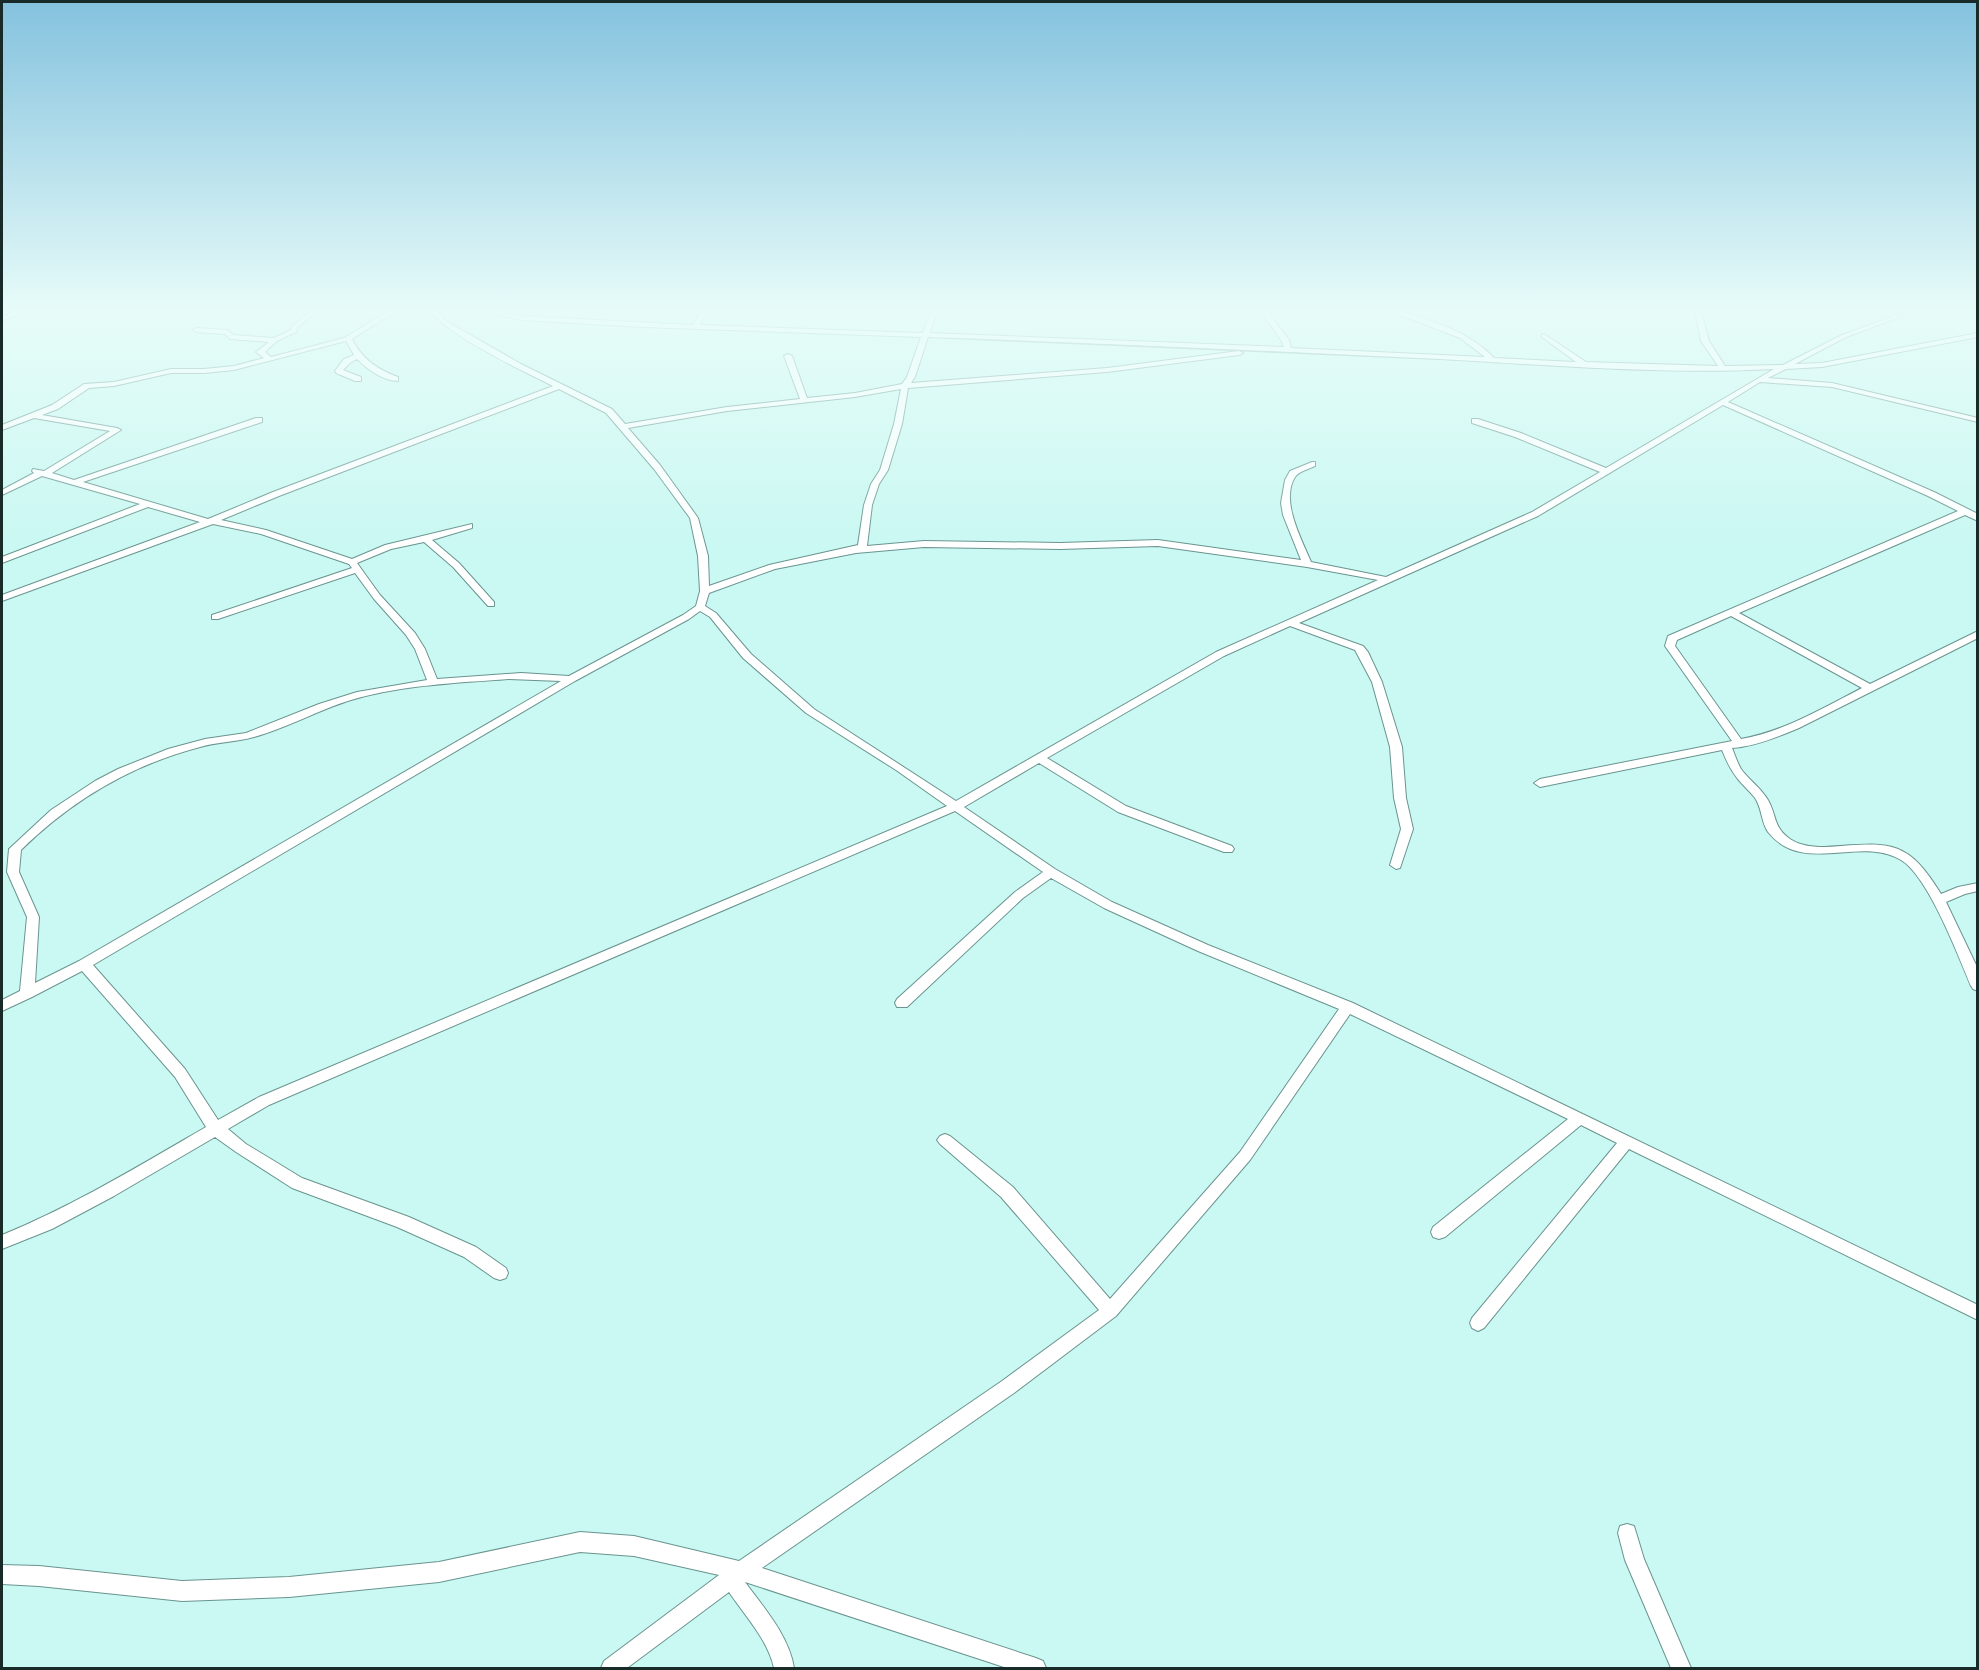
<svg xmlns="http://www.w3.org/2000/svg" width="1979" height="1670" font-family="'PT Sans',sans-serif">
  <style>
    .lines { fill: none; stroke-linecap: round; stroke-linejoin: round }
    .minor-casing { stroke: #69948f; stroke-width: 2 }
    .minor { fill: #fff; fill-rule: evenodd }
  </style>
  <rect width="100%" height="100%" fill="#caf8f2"/>
  <g class="lines">
    <!-- minor casing -->
    <g class="minor-casing">
      <path id="minor" d="M16,311H24L2,321V317Z
        M311,311H318L297,328L296,332L277,341L265,352L271,357L344,338L389,311H396L352,339C362,359 377,369 398,377V381C383,381 367,369 357,359L350,363L343,370L361,377V381H355L336,373L335,371L344,359L354,355L346,341L234,370L204,373H171L114,386L89,388L58,409L42,415L117,428L121,430L52,473L74,480L256,418H262V422L83,482L208,519L273,492L553,386C524,372 447,335 431,311H437L446,321L521,364L612,409L625,424L727,407L800,399L784,356L788,354L792,356L807,398L855,393L902,384L907,377L921,337L642,327L520,320L486,312L485,311H496L520,316L693,325L701,311H707L700,325L923,333L931,311H937L930,333L1284,347L1281,340L1261,311H1267L1289,340L1291,348L1485,357L1460,338L1398,314L1397,313L1400,311C1433,321 1470,332 1494,358L1576,362L1542,337V335L1544,334L1586,362L1718,366L1701,341L1695,311H1701L1709,341L1725,366L1783,365L1842,335L1908,311H1916L1846,337L1795,364L1822,363L1978,333V337L1822,367L1786,369L1768,378L1832,383L1978,418V422L1832,387L1760,382L1728,402L1934,492L1978,514V521L1965,515L1739,613L1870,684L1978,631V638L1799,728C1778,737 1753,747 1732,748C1735,755 1737,762 1741,769C1749,780 1761,788 1768,800C1777,816 1773,827 1790,839C1800,846 1814,847 1825,847C1887,843 1906,836 1941,894L1958,887L1978,883V891L1965,894L1946,902L1978,969V991L1973,989L1971,986C1958,955 1928,876 1901,860C1860,835 1803,876 1768,832C1761,822 1762,808 1755,798C1750,791 1742,785 1737,778C1730,769 1726,760 1722,750L1540,787L1534,783L1540,779L1732,741L1665,646L1668,636L1958,511L1928,496L1723,405L1538,516L1299,623L1363,646L1368,652L1382,682L1402,747L1406,798L1413,829L1400,868L1396,869L1390,865L1401,829L1394,798L1390,747L1372,682L1355,650L1290,626L1224,656L1047,758L1126,806L1232,846L1234,849L1232,852H1224L1118,812L1039,763L964,807L1055,869L1112,902L1208,945L1353,1003L1978,1305V1320L1629,1149L1484,1328L1478,1331L1472,1328L1470,1323L1472,1318L1617,1143L1581,1125L1445,1237L1439,1239L1433,1237L1431,1232L1433,1227L1568,1119L1350,1014L1250,1160L1116,1316L1014,1393L762,1568L1036,1658L1043,1661L1046,1668H1007L745,1582C764,1608 789,1636 794,1668H774C768,1640 745,1616 729,1592L627,1668H601L604,1661L719,1575L634,1556L580,1552L439,1582L289,1597L182,1601L39,1586L2,1584V1565L39,1566L182,1581L289,1577L439,1562L580,1532L634,1536L739,1561L1002,1381L1099,1310L1001,1197L940,1144L937,1140L940,1136L945,1134L950,1136L1013,1187L1110,1299L1240,1152L1339,1009L1198,951L1104,908L1051,878L1023,898L907,1007H897L895,1003L897,999L1015,892L1043,872L955,811L269,1105L228,1129L246,1144L302,1178L409,1217L476,1247L506,1268L508,1273L506,1278L500,1280L494,1278L464,1257L397,1227L292,1188L236,1152L215,1137L114,1196L52,1229L2,1249V1235C73,1206 139,1166 206,1127L175,1077L82,971L32,997L2,1011V1000L20,991L27,917L7,872L9,849L51,810L95,781L118,769L168,749L205,739L246,733L319,704L357,692L427,680L415,649L406,635L374,599L355,573L218,619H212V615L352,568L349,564L261,534L213,524L2,601V595L200,522L148,507L2,563V557L140,504L42,476L2,495V490L34,473L32,471L33,469L44,471L110,431L34,418L2,430V425L52,405L84,384L114,382L171,369H204L234,366L264,358L256,352L269,342L230,339L225,334L196,332L193,330L196,328L228,330L233,335L274,338L291,330L292,326ZM928,337C1099,343 1269,351 1439,359C1550,365 1663,375 1774,369L1606,468L1521,433L1478,419H1472V423L1515,437L1600,472L1532,512L1386,577L1311,562C1302,540 1280,501 1295,477C1299,471 1309,469 1315,466V462H1312L1290,471L1285,480L1281,503L1283,515L1301,560L1158,540L1060,543L924,541L867,546L872,505L879,484L888,470L902,424L908,388L1107,372L1239,355L1243,353L1239,351L1107,368L911,383L915,377ZM559,389L606,413L654,469L690,518L698,556L700,591L696,606L683,615L569,676L521,673L437,679L425,649L415,633L380,595L357,563L391,549L424,542L453,567L488,606H494V602L459,563L432,540L472,528V524L385,545L352,559L266,530L221,520L279,496ZM901,389L894,424L880,470L871,484L864,505L858,545L769,565L709,586L708,556L698,518L660,465L628,428L727,411L855,397ZM1158,546L1307,567L1378,580L1216,652L956,801L814,709L751,654L716,613L705,606L709,593L775,569L856,553L924,547L1060,549ZM700,611L710,617L743,658L806,713L896,770L947,806L259,1097L218,1120L185,1069L93,965L575,681L689,619ZM1731,616L1862,688C1823,708 1785,731 1741,739L1675,646L1677,640ZM509,679L561,681L79,961L35,983L39,917L19,872L21,850C72,800 131,765 200,747C217,742 236,742 254,737C287,728 318,710 351,700C402,685 456,683 509,679Z
        M1627,1524L1634,1526L1644,1559L1691,1668H1671L1625,1560L1618,1533L1620,1526Z"/>
    </g>
    <!-- minor -->
    <use href="#minor" class="minor"/>
  </g>
  <!-- sky -->
  <linearGradient id="sky" x2="0" y2="1"><stop stop-color="#84c2de"/><stop offset="0.57" stop-color="#e7fcf9"/><stop offset="1" stop-color="#e7fcf9" stop-opacity="0"/></linearGradient>
  <rect width="1979" height="544" fill="url(#sky)"/>
  <!-- border -->
  <rect width="1979" height="1670" fill="none" stroke="#192b29" stroke-width="6"/>
</svg>
